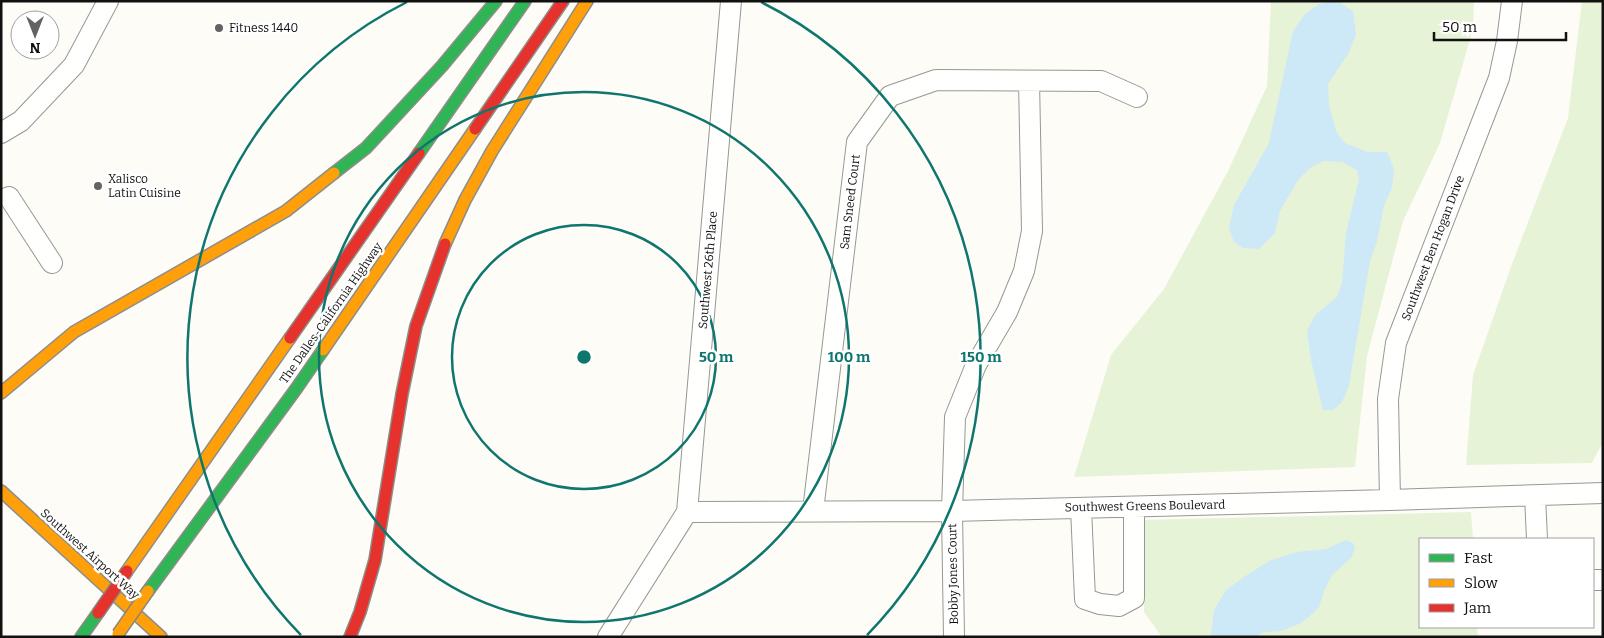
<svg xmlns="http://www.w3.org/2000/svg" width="1604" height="638" font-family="Bitter,serif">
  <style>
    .green { fill: #e7f3d7 }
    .water { fill: #cde8f7 }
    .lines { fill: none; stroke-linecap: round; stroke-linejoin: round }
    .street-casing { stroke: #979795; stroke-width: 22 }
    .fast-casing { stroke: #8e8d8b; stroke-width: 14 }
    .slow-casing { stroke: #8e8d8b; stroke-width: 14 }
    .jam-casing { stroke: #8e8d8b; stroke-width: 14 }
    .street { stroke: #fffffe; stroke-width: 20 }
    .fast { stroke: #30b455; stroke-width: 11 }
    .slow { stroke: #ff9f0a; stroke-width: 11 }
    .jam { stroke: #e5322d; stroke-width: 11 }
    .slow-bridge-casing { stroke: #858482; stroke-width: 14; stroke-linecap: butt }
    .jam-bridge-casing { stroke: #858482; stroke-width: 14; stroke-linecap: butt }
    .slow-bridge { stroke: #ff9f0a; stroke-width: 11 }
    .jam-bridge { stroke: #e5322d; stroke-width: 11 }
    .ring { fill: none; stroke: #0f766e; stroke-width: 2.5 }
    .poi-dot { fill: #646362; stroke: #fff; stroke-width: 2 }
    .labels { text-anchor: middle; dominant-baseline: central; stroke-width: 5; stroke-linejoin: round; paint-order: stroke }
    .poi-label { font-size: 12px; fill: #111; stroke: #fff; text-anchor: start }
    .street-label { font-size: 12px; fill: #111; stroke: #fff }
    .centre { fill: #0f766e; stroke: #fff; stroke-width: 2.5 }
    .ring-label { font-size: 15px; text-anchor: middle; font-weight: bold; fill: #0f766e; stroke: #fff; stroke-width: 5; stroke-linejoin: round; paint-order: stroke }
  </style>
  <rect width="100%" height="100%" fill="#fdfcf7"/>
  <!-- green -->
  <path class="green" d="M1271,1H1474L1473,29L1440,143L1403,221L1367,356L1355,467L1074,477L1111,355L1164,289L1228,171L1267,86Z
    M1582,1H1603V442L1592,463L1466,465L1473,375L1512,264L1568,118Z
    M1471,512L1473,539H1420V627H1477L1478,637H1162L1144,612L1143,520Z"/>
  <!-- water -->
  <path class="water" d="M1337,1L1353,11L1356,35L1348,54L1328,84L1329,106L1337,133L1345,143L1367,152H1387L1394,169L1392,188L1384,205L1377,242L1370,261L1349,385L1342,402L1333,410H1323L1311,360L1307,331L1315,315L1337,297L1342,283L1346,233L1359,179L1357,170L1342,162L1323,161L1310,168L1298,180L1280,211L1275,233L1259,249L1243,248L1234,242L1229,228L1234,205L1269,143L1293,31L1305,14L1319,4Z
    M1346,540L1353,543L1355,549L1351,558L1332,575L1324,591L1319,607L1309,617L1299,624L1281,631L1264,632L1255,637H1212L1211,635L1214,610L1226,590L1244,577L1269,561L1297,552L1326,549Z"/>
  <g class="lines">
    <!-- street casing -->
    <g class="street-casing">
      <path id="street" d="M1,133L21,121L74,65L108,1
        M9,197L52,263
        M1535,496L1537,539
        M1390,500L1388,399L1396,343L1499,78L1507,41L1512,1
        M1081,508L1085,599L1100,604L1119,606L1134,598V507
        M813,511L857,142L890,96L936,80L1101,81L1137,97
        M687,512L952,511L1390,500L1603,493
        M1593,580H1603
        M608,637L687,512L731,1
        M954,637L952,511L955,417L976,365L1007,312L1024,271L1032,231L1029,81"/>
    </g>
    <!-- fast casing -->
    <g class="fast-casing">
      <path id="fast" d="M419,153L525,1
        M334,173L366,148L442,66L496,1
        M148,591L296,389L323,350
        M81,637L98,613"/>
    </g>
    <!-- slow casing -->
    <g class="slow-casing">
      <path id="slow" d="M445,244L465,200L492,151L587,1
        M323,350L475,129
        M1,393L74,332L286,211L334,173
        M1,491L161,637
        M127,571L290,338"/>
    </g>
    <!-- jam casing -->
    <g class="jam-casing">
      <path id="jam" d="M475,129L563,1
        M290,338L419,153
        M350,637L360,612L375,560L402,394L416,326L445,244"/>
    </g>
    <!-- street -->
    <use href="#street" class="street"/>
    <!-- fast -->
    <use href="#fast" class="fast"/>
    <!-- slow -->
    <use href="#slow" class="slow"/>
    <!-- jam -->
    <use href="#jam" class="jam"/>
    <!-- slow-bridge casing -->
    <g class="slow-bridge-casing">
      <path id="slow-bridge" d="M118,634L148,591"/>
    </g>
    <!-- jam-bridge casing -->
    <g class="jam-bridge-casing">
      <path id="jam-bridge" d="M98,613L127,571"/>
    </g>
    <!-- slow-bridge -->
    <use href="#slow-bridge" class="slow-bridge"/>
    <!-- jam-bridge -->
    <use href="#jam-bridge" class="jam-bridge"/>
  </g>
  <!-- distance rings -->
  <g class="ring">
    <circle cx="584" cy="357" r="132"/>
    <circle cx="584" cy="357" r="265"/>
    <path d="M301 635A397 397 0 0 1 407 2M761 2A397 397 0 0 1 867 635"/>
  </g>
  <!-- markers -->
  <g class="poi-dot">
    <circle cx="219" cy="28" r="5"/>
    <circle cx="98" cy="186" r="5"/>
  </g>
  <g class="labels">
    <!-- poi labels -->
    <g class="poi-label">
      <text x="229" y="28">Fitness 1440</text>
      <text x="108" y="179">Xalisco<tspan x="108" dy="14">Latin Cuisine</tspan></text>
    </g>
    <!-- street labels -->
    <g class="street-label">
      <text transform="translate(850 202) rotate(-83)">Sam Sneed Court</text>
      <text transform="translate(1433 248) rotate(-69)">Southwest Ben Hogan Drive</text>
      <text transform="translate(708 270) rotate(-85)">Southwest 26th Place</text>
      <text transform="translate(331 313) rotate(-55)">The Dalles-California Highway</text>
      <text transform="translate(1145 506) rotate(-1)">Southwest Greens Boulevard</text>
      <text transform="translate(90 554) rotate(42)">Southwest Airport Way</text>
      <text transform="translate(953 574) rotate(-91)">Bobby Jones Court</text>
    </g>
  </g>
  <circle cx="584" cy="357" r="8" class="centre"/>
  <g class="ring-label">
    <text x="716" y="362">50 m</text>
    <text x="849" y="362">100 m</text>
    <text x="981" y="362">150 m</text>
  </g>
  <!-- border -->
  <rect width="1604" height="638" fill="none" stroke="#111111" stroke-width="5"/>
  <!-- legend -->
  <rect x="1419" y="538" width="175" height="90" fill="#ffffff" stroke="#a0a0a0"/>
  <rect x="1429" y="554" width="25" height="8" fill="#30b455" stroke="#a0a0a0"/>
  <text x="1464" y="563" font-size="15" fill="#111111">Fast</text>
  <rect x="1429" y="579" width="25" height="8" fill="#ff9f0a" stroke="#a0a0a0"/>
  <text x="1464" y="588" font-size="15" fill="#111111">Slow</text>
  <rect x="1429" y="604" width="25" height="8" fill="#e5322d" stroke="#a0a0a0"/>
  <text x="1464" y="613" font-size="15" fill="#111111">Jam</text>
  <!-- north arrow -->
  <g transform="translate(35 35) rotate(180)"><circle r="24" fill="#ffffff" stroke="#a0a0a0"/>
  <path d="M0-4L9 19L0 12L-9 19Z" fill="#646362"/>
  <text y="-8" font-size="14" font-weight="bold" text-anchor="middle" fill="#111111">N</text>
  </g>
  <!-- scale -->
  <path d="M1434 32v8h132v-8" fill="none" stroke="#111111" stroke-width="2.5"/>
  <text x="1442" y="32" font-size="15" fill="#111111" stroke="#ffffff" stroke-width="4" paint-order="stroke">50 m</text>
</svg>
